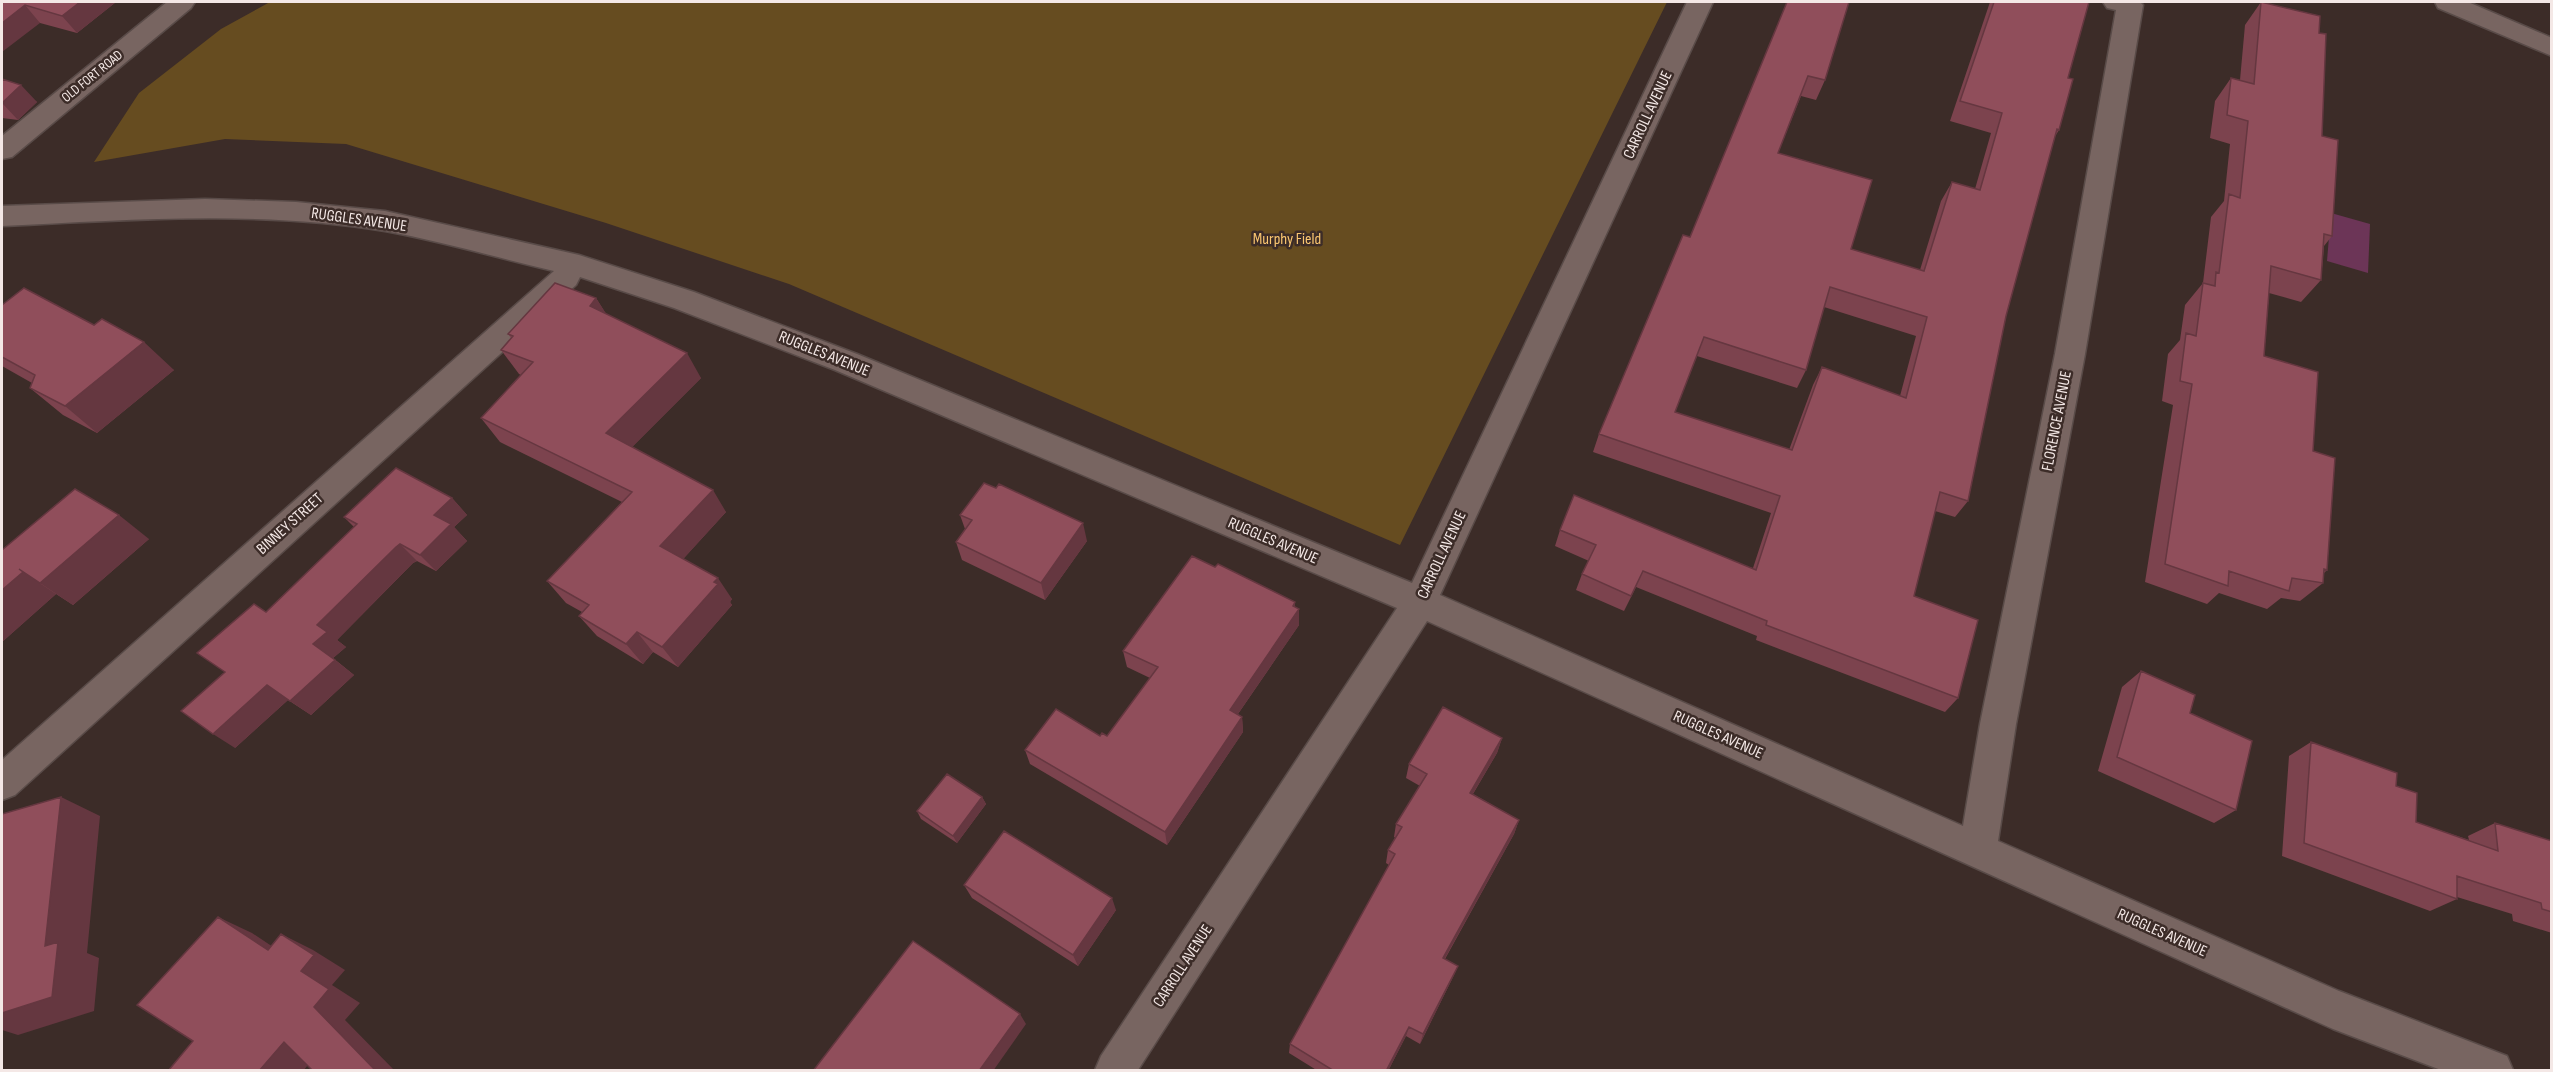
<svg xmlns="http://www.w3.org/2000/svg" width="2553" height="1072" font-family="'Sofia Sans Condensed',sans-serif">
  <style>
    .green { fill: #664c20 }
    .water { fill: #6c3557 }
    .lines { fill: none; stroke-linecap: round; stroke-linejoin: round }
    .minor-casing { stroke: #594b48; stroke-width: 3 }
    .minor { fill: #786561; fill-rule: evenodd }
    .wall { fill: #7c434e; fill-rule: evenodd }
    .shaded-wall { fill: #653740 }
    .building { fill: #904e5b; stroke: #653740; stroke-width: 1.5; fill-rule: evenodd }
    .labels { text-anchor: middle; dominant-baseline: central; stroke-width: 5; stroke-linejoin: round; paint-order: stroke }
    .far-street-label { font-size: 14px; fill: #f4e8e6; stroke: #3c2c28 }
    .street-label { font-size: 16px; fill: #f4e8e6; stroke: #3c2c28 }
    .park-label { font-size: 16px; fill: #fac670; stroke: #3c2c28 }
  </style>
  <rect width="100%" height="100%" fill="#3c2c28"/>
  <!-- green -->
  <path class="green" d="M270,2H1667L1400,545L789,284L606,223L346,144L225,139L94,162L139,93L221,29Z"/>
  <!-- water -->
  <path class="water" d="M2331,213L2370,224L2368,273L2327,261Z"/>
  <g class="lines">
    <!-- minor casing -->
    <g class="minor-casing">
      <path id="minor" d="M167,2H195L191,8L12,157L2,159V136Z
        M1687,2H1713L1440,595L1963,826L1980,724L2055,354L2116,10L2107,8L2103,2H2140L2143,5L2085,354L2016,724L1998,841L2339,991L2507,1056L2513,1070H2441L2333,1029L1427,621L1138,1070H1095L1101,1056L1397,608L835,370L674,308L580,277L576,285L15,795L2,800V760L554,271C498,258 441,241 385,231C259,210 128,220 2,226V206L205,199L296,202L385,211L579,255L694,292L857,354L1412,583Z
        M2435,2H2468L2552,38V56L2438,8Z"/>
    </g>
    <!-- minor -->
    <use href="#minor" class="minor"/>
  </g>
  <!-- wall -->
  <path class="wall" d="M2,2H116L77,33L40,23Z
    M1787,2L1825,80L1816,100L1801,96L1778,153L1851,249L1920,270L1941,201L1952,182L1975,189L1991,133L1950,121L1990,2H1994L2068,78L2059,130L2054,138L2006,316L1968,501L1955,517L1935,511L1914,596L1958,698L1945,712L1756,640L1757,636L1636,587L1624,611L1576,590L1582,574L1589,561L1555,546L1560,530L1753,568L1771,513L1593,452L1599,434L1690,237ZM1824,307L1916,336L1900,396L1822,367L1813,385L1789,450L1675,412L1697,356L1797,388L1806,370Z
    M2261,2L2319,33L2322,136L2332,236L2324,246L2321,280L2301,302L2269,293L2264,356L2313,451L2327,570L2324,573L2323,583L2300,601L2281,598L2267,609L2219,593L2207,604L2145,582L2173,405L2162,401L2168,354L2180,340L2185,305L2203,283L2211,217L2224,201L2230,144L2210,138L2215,101L2231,78L2240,80L2245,25Z
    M2,79L37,102L18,120L2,118Z
    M596,298L606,314L701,378L632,447L726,512L683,559L732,599L730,602L732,605L678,667L653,652L643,664L597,636L579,616L582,612L566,603L547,581L622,502L500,442L481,418L521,375L519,374L501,350L511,338L508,334Z
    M2,305L174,370L97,433L63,415L30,388L32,383L2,366Z
    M452,498L467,515L454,527L467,541L436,571L417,561L413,563L337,640L346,647L333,658L354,675L311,715L288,700L235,748L266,612L354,527L344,517Z
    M960,515L1087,541L1045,600L962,560L956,542L965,529Z
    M149,539L73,605L53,592L56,594L2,642V550Z
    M1215,567L1295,602V607L1299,625L1238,714L1242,717L1243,732L1167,845L1030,764L1025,750L1100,736H1107L1150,678L1127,667L1123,651Z
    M2141,671L2190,713L2236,810L2214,823L2098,771L2122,687Z
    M1502,738L1497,753L1473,794L1519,820L1514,834L1445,959L1458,966L1453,977L1420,1044L1406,1036L1388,1071H1318L1289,1053L1290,1044L1389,865L1386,863L1388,850L1396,838L1394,837L1396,824L1420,786L1406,778L1409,764Z
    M2311,742L2396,786L2416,822L2469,840L2468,836L2495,823L2552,841V933L2513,921L2512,914L2457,897V899L2430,911L2282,856L2289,756Z
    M982,797L986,804L957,843L921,819L917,811Z
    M964,885L1116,910L1078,966L972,898Z"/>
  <!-- shaded-wall -->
  <path class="shaded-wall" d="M80,2H116L77,33L62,16Z
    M25,5L40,23L2,52V23Z
    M21,85L37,102L18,120L2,103Z
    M596,298L612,323L590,306Z
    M144,342L174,370L97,433L65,406Z
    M687,353L701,378L622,457L606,433Z
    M713,490L726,512L675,568L660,546Z
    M452,498L467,515L454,527L467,541L436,571L420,555L434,515Z
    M119,515L149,539L73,605L40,583Z
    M1083,523L1087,541L1045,600L1041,583Z
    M400,544L417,561L413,563L337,640L346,647L332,659L313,644L317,625L396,547Z
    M23,572L56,594L2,642V590Z
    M718,578L732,599L730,602L732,605L678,667L662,647Z
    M1295,602V616L1299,609V625L1231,724L1230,710Z
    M637,632L653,652L643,664L626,644Z
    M335,660L354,675L311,715L290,701Z
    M267,685L288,700L235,748L213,734Z
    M1242,717L1243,732L1167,845L1165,832Z
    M1502,738L1497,753L1465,807L1470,793Z
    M61,797L100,816L87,953L99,958L94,1011L18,1035L2,1030V1013L45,946Z
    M982,797L986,804L957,843L953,836Z
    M1519,820L1514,834L1439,969L1443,958Z
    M1112,898L1116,910L1078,966L1073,955Z
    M218,917L252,933L300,965L268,950Z
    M281,934L313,950L345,970L332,985L360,1003L345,1020L395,1071H376L314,1007L301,971Z
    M1458,966L1453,977L1420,1044L1423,1034Z
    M1020,1014L1026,1024L993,1071H979Z
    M1409,1027L1406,1036L1388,1071H1386Z
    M284,1042L317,1054L303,1071H259Z"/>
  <!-- building -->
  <path class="building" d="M2,2H80L62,16L25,5L2,23Z
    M1787,2H1849L1825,80L1808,76L1778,153L1872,180L1851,249L1924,271L1952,182L1980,190L2002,113L1960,101L1994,2H2089L2068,78L2073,79L2059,130L2057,129L2006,316L1968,501L1940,492L1914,596L1978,620L1958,698L1766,625L1767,621L1643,571L1631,596L1582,574L1596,545L1560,530L1574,495L1756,570L1780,496L1599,434L1683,235L1690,237ZM1830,287L1927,317L1906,398L1822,367L1792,450L1675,412L1704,337L1806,370Z
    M2261,2L2320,16L2319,33L2326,34L2322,136L2338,140L2332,236L2324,234L2321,280L2271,266L2264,356L2318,372L2313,451L2335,458L2327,570L2324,569L2323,583L2292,578L2289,591L2229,571L2228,586L2165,564L2192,384L2180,381L2186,333L2196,336L2203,283L2215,286L2216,272L2219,273L2229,194L2240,198L2248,121L2227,115L2231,78L2254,84Z
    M2,79L21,85L2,103Z
    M555,283L596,298L590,306L687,353L606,433L713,490L660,546L718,578L714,582L718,584L662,647L637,632L626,644L579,616L589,605L547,581L632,492L481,418L533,362L501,350L513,336L508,334Z
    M24,288L94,325L102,319L144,342L65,406L30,388L35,375L2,357V305Z
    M396,468L452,498L434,515L451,524L420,555L400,544L396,547L317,625L327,632L313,644L335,660L290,701L267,685L213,734L181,711L225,672L197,653L254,604L266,612L357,524L344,517Z
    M984,483L996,488L999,484L1083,523L1041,583L956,542L972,520L960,515Z
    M75,489L119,515L40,583L19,569L23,572L2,590V550Z
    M1192,556L1215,567L1218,564L1295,602L1293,606L1299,609L1230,710L1242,717L1165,832L1025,750L1056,709L1100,736L1102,733L1107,736L1158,667L1123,651Z
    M2141,671L2195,695L2190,713L2252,741L2236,810L2117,757Z
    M1443,707L1502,738L1470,793L1519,820L1443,958L1458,966L1423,1034L1409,1027L1386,1071H1334L1290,1044L1395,854L1388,850L1402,827L1396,824L1427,774L1409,764Z
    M2311,742L2397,773L2396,786L2417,793L2416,822L2498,851L2495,823L2552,841V912L2542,909L2541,903L2457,876V899L2304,843Z
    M947,774L982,797L953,836L917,811Z
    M61,797L45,946L58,942L52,997L2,1013V814Z
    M1004,831L1112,898L1073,955L964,885Z
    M218,917L268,950L281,934L314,955L301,971L329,989L314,1007L376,1071H313L284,1042L259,1071H168L193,1041L137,1005Z
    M913,941L1020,1014L979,1071H813Z"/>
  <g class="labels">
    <!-- far-street labels -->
    <g class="far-street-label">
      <text transform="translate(92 76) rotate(-39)">OLD FORT ROAD</text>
    </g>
    <!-- street labels -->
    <g class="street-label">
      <text transform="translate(1648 115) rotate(-65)">CARROLL AVENUE</text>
      <text transform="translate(359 220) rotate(8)">RUGGLES AVENUE</text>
      <text transform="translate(824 354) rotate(22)">RUGGLES AVENUE</text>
      <text transform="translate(2057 421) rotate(-79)">FLORENCE AVENUE</text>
      <text transform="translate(290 524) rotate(-42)">BINNEY STREET</text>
      <text transform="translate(1273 541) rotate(23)">RUGGLES AVENUE</text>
      <text transform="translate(1442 555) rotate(-65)">CARROLL AVENUE</text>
      <text transform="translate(1718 735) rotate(24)">RUGGLES AVENUE</text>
      <text transform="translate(2162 933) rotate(24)">RUGGLES AVENUE</text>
      <text transform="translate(1183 966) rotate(-57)">CARROLL AVENUE</text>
    </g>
    <!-- park labels -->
    <g class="park-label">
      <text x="1287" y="239">Murphy Field</text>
    </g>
  </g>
  <!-- border -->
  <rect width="2553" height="1072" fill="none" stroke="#f4e8e6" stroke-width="6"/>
</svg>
